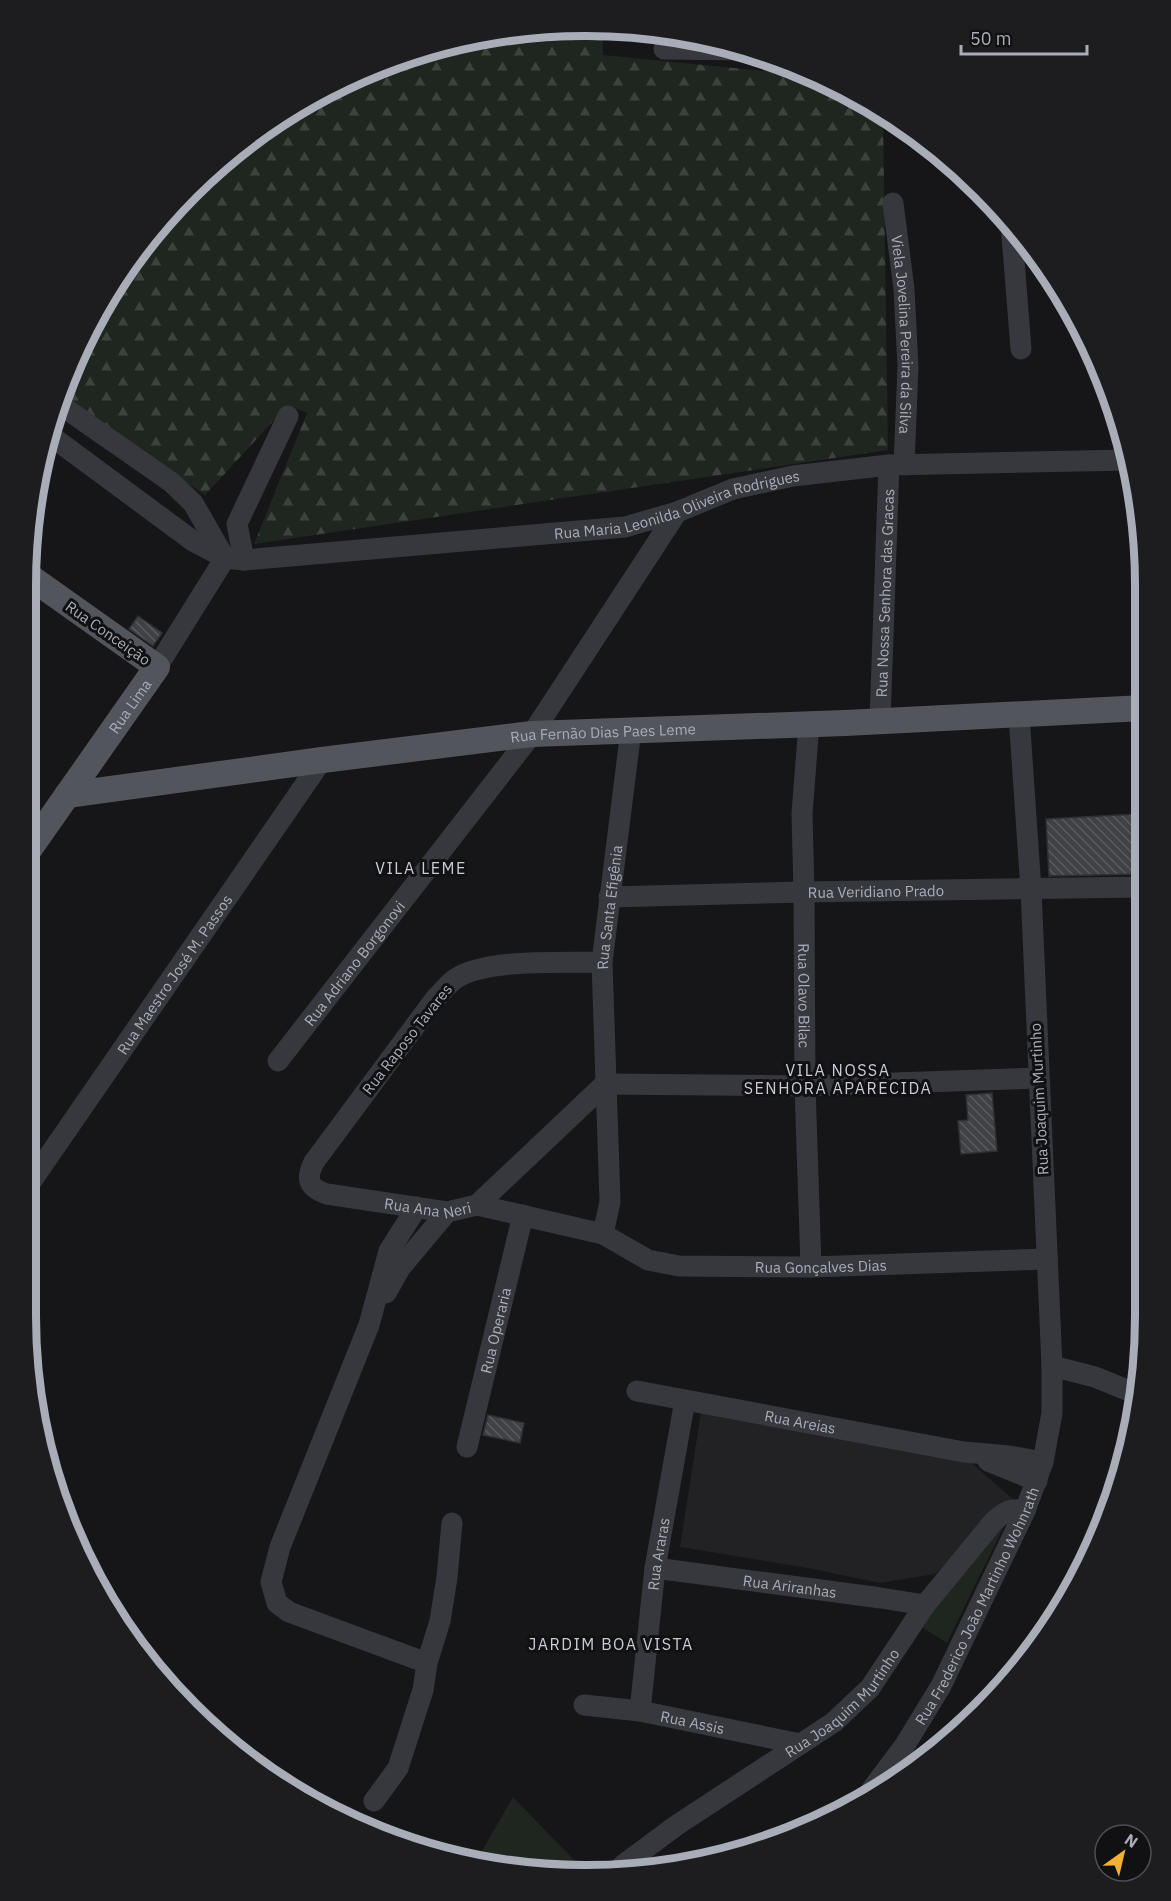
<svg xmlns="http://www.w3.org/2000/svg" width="1171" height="1901" font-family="'IBM Plex Sans',sans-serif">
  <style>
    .built { fill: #222225 }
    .forest { fill: url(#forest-firs) }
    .park { fill: #1e261f }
    .building { fill: url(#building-back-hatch); stroke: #303034; stroke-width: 1.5 }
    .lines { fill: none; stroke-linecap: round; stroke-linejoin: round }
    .minor { stroke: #37383d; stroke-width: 21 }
    .major { stroke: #53555c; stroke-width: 26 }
    .labels { text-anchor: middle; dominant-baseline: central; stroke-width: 6; stroke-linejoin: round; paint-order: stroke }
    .street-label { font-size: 15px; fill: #a8adb8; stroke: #111113 }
    .neighbourhood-label { font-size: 16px; letter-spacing: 1.5px; fill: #c9ccd4; stroke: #111113 }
    .rim { fill: none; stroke: #a8adb8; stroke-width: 8 }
  </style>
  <defs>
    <pattern id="forest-firs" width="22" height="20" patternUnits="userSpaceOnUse" patternTransform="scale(1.5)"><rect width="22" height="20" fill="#1e261f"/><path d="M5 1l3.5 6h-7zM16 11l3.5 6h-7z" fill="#3c433d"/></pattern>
    <pattern id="building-back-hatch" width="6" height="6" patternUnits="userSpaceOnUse" patternTransform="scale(1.5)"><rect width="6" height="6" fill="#404145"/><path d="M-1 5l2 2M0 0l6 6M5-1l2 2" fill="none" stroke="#595a5e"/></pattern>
  </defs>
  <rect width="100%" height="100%" fill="#161618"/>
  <!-- built -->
  <path class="built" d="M701,1412L961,1457L974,1465L1014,1500L935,1574L880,1583L808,1568L680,1547Z"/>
  <!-- forest -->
  <path class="forest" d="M602,27L603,55L814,76L833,83L883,114L888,450L254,544L307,413L288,405L205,495L61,397L68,372L141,245L216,165L305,101L405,55L512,30Z"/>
  <!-- park -->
  <path class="park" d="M1006,1522L947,1643L920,1626Z
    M513,1797L574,1860L570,1870L574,1874L478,1858Z"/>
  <!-- building -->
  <path class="building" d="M138,616L162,633L153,646L129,629Z
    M1138,814L1141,874L1049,876L1046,819Z
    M992,1093L997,1151L961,1154L958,1121L968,1120L966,1095Z
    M488,1415L524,1423L520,1443L483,1435Z"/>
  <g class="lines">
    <!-- minor -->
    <g class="minor">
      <path d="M664,49L746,50"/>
      <path id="s1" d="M893,203L904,289L908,367L904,465"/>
      <path d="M1011,223L1021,349"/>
      <path d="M59,404L171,482L193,503L224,557"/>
      <path id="s2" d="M51,436L193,541L225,558L244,560L625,527L677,512L733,489L793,476L889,465L1130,460"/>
      <path d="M244,560L237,524L288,416"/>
      <path d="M157,667L225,558"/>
      <path id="s3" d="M880,721L889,465"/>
      <path id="s4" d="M809,724L802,813L804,892L805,1086L811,1267"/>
      <path id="s5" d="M609,897L804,892L1143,887"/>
      <path id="s6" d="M602,962C565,963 484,958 455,979C448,984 442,992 435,999L314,1162C305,1180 309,1188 327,1194L447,1212L477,1205L603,1234L648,1260L679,1266L811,1267L1047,1259"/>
      <path id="s7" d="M278,1061L532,734L677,512"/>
      <path id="s8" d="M26,1189L322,760"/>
      <path d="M477,1205L605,1084L805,1086L1038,1078"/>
      <path d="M417,1207L389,1251L369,1325L280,1547L271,1582L277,1603L289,1612L427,1663"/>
      <path id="s9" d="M603,1234L610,1202L602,962L631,730"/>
      <path d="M386,1293L400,1268L447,1212"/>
      <path d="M1052,1366L1095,1377L1139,1395"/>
      <path id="s10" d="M637,1391L964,1452L1009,1456L1043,1462"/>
      <path id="s11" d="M467,1447L523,1215"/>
      <path d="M988,1461L1037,1481"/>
      <path id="s12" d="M655,1568L881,1598L925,1605"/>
      <path id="s13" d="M584,1705L640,1711L800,1744"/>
      <path id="s14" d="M640,1711L655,1568L685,1400"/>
      <path id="s15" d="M872,1789L905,1745L941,1686L1025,1511L1043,1462L1052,1413V1366L1031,890L1019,715"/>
      <path d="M374,1801L398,1768L423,1690L427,1663L440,1621L447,1577L452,1523"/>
      <path id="s16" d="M623,1865L677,1825L834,1722L870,1688L925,1605L994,1521C1005,1512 1011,1507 1025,1511"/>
    </g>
    <!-- major -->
    <g class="major">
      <path id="s17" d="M67,795L322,760L532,734L845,723L1144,708"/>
      <path id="s18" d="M28,851L157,667L30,577"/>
    </g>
  </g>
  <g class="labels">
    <!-- street labels -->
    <g class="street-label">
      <text stroke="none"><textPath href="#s1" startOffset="132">Viela Jovelina Pereira da Silva</textPath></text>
      <text stroke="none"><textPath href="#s2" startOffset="670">Rua Maria Leonilda Oliveira Rodrigues</textPath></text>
      <text stroke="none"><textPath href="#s3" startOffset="128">Rua Nossa Senhora das Gracas</textPath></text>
      <text transform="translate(108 633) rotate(35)">Rua Conceição</text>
      <text stroke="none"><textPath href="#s18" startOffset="177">Rua Lima</textPath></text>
      <text stroke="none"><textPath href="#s17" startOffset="540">Rua Fernão Dias Paes Leme</textPath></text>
      <text stroke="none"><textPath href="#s5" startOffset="267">Rua Veridiano Prado</textPath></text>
      <text stroke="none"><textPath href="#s9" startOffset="328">Rua Santa Efigênia</textPath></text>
      <text stroke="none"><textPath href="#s7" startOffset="124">Rua Adriano Borgonovi</textPath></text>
      <text stroke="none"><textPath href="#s8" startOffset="261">Rua Maestro José M. Passos</textPath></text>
      <text stroke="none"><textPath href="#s4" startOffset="272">Rua Olavo Bilac</textPath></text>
      <text transform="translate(407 1039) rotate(-52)">Rua Raposo Tavares</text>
      <text transform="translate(1039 1099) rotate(-93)">Rua Joaquim Murtinho</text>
      <text stroke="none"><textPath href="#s6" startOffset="525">Rua Ana Neri</textPath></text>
      <text stroke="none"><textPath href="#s6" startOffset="930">Rua Gonçalves Dias</textPath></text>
      <text stroke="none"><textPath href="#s11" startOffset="120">Rua Operaria</textPath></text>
      <text stroke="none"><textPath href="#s10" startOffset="166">Rua Areias</textPath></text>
      <text stroke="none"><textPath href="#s14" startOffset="158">Rua Araras</textPath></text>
      <text stroke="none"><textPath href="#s12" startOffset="136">Rua Ariranhas</textPath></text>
      <text stroke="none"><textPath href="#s15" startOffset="212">Rua Frederico João Martinho Wohnrath</textPath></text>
      <text stroke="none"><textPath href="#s16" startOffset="274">Rua Joaquim Murtinho</textPath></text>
      <text stroke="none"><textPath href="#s13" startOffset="110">Rua Assis</textPath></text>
    </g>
    <!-- neighbourhood labels -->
    <g class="neighbourhood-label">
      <text x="421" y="868">VILA LEME</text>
      <text x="838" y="1070">VILA NOSSA<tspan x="838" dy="18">SENHORA APARECIDA</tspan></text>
      <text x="611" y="1644">JARDIM BOA VISTA</text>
    </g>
  </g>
  <!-- crop -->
  <path d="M0 0H1171V1901H0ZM585 36H586A549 549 0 0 1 1135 585V1316A549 549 0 0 1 586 1865H585A549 549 0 0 1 36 1316V585A549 549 0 0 1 585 36Z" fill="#1d1d20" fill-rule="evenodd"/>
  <path class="rim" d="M585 36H586A549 549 0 0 1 1135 585V1316A549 549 0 0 1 586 1865H585A549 549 0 0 1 36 1316V585A549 549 0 0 1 585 36Z"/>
  <!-- north arrow -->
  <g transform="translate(1123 1853) rotate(34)"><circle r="28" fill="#111113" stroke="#4d4f55" stroke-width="1.5"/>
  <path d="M0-4.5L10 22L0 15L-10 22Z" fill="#f2b134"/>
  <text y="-9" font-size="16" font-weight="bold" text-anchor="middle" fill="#a8adb8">N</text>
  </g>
  <!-- scale -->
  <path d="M961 45v9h126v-9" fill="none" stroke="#a8adb8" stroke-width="3"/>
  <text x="970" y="45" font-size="18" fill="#a8adb8" stroke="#111113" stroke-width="4.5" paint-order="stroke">50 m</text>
</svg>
